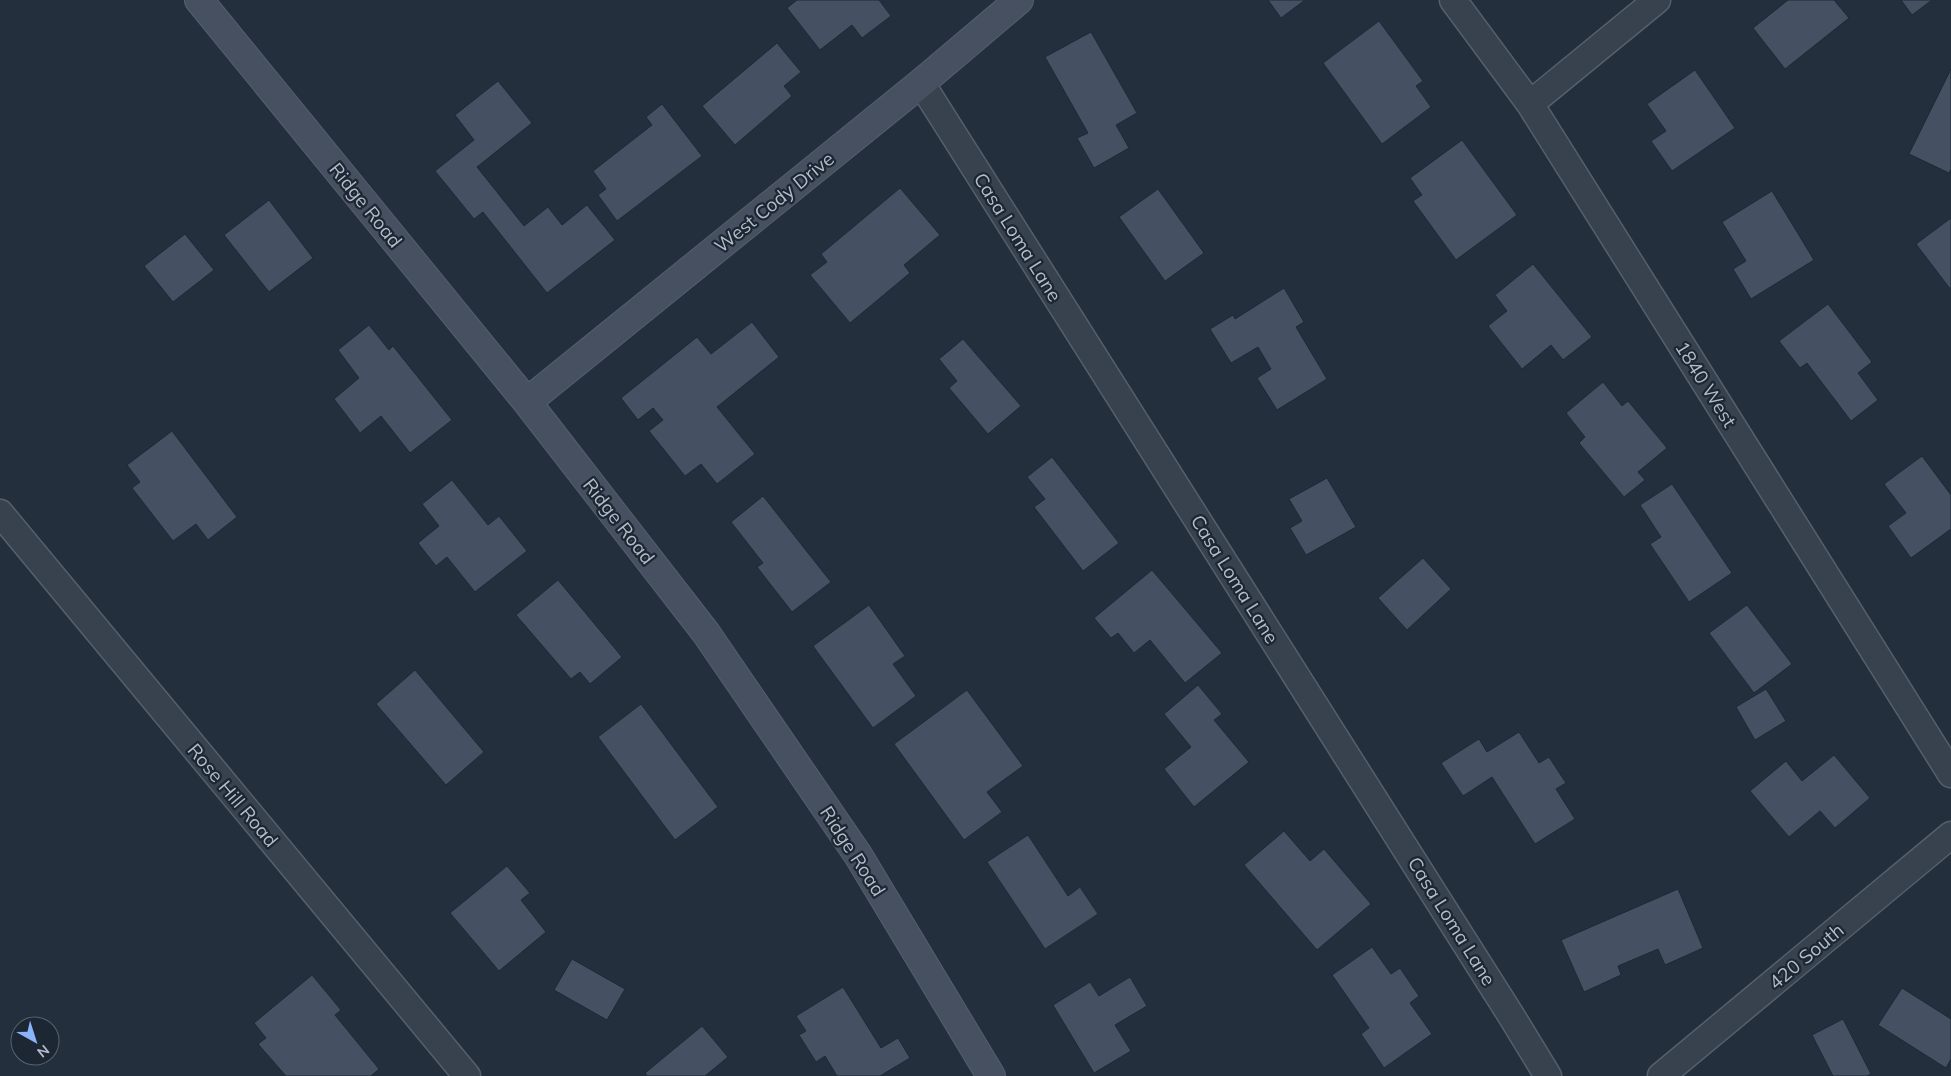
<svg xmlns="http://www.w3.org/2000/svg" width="1951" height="1076" font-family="Mulish,sans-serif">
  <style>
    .building { fill: #455162; stroke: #1f2835 }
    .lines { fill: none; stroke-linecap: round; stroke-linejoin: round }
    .street-casing { stroke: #565f6c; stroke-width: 29 }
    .secondary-casing { stroke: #565f6c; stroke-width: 30 }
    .street { stroke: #38414e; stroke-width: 26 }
    .secondary { stroke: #465061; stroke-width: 28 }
    .labels { text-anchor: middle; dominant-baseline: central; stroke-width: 4.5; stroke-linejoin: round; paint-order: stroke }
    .street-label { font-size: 19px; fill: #b4bcc9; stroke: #1d2633 }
  </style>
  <rect width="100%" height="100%" fill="#242f3e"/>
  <!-- building -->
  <path class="building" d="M797,0H879L891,16L862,38L852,25L820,50L787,8Z
    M1268,0H1305L1281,18Z
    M1788,0H1834L1849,18L1785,69L1753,28Z
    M1901,0H1932L1912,15Z
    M1379,21L1423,81L1416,86L1431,107L1382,144L1323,63Z
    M1091,32L1137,113L1116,125L1129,148L1094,168L1077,138L1088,133L1045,57Z
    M777,43L801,72L784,86L792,96L735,145L702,106Z
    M1951,69V169L1949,173L1909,154Z
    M1695,70L1735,128L1672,171L1651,141L1666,131L1647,104Z
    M498,81L532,123L477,167L524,226L548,207L562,225L587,205L615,240L547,293L483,212L474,219L435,171L474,140L455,115Z
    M662,104L702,156L617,221L598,195L606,189L593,171L652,125L646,117Z
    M1462,140L1517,215L1456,260L1413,201L1422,195L1410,178Z
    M900,188L940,235L904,265L910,273L850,323L810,275L827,262L821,254Z
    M1158,189L1204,253L1165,281L1119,217Z
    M1772,191L1814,260L1751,299L1733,269L1746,261L1722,222Z
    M269,200L313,258L269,292L224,235Z
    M1951,218V290L1916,244Z
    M185,234L214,270L173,302L144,266Z
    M1533,264L1592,337L1563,360L1551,345L1522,369L1488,326L1507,311L1495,295Z
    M1284,288L1304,322L1296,327L1327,379L1277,410L1257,378L1271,369L1258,347L1231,363L1210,329L1233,315L1235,319Z
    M1828,304L1872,362L1858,373L1878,400L1851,421L1807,363L1800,368L1779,341Z
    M752,322L779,357L717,407L755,454L717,484L701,464L685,476L649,431L663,420L653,408L638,420L621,398L697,337L711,354Z
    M369,325L389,350L393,346L452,420L410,453L381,416L360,433L334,399L359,378L338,350Z
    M963,339L1021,406L988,434L949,388L957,381L939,359Z
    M1603,382L1622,406L1628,401L1667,448L1638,472L1645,480L1624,497L1579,443L1585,437L1566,413Z
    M172,431L237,517L208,540L196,524L173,541L132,488L140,482L127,465Z
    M1922,456L1951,495V529L1911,558L1888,526L1906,513L1884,484Z
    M1052,457L1119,543L1083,571L1034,507L1045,499L1027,477Z
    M1327,478L1356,527L1306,555L1290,528L1302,521L1289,499Z
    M452,480L488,525L499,516L527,551L475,592L447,557L436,566L418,543L439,526L422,504Z
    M1672,484L1732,573L1689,602L1650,544L1661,537L1640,505Z
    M763,496L831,582L792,612L757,567L763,563L731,522Z
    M1423,558L1451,589L1407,630L1378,598Z
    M1152,570L1222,653L1185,683L1150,640L1134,653L1118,633L1111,638L1094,618Z
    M558,580L622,657L590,684L580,672L571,679L516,615Z
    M869,605L905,656L893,664L916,696L873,728L813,646Z
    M1747,605L1792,664L1754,693L1709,633Z
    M415,670L484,752L446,785L376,704Z
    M1198,685L1222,714L1214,720L1249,762L1194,807L1164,769L1191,747L1164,714Z
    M1766,689L1786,721L1755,740L1736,707Z
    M967,690L1023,766L987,792L1002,812L964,840L894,744Z
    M641,704L718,807L675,840L598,737Z
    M1519,732L1539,763L1549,757L1566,783L1556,789L1575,819L1535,844L1492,777L1463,796L1441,763L1479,739L1487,752Z
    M1834,755L1870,798L1835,828L1820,811L1789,837L1750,791L1786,761L1802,781Z
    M1284,831L1310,861L1324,849L1371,904L1317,950L1244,865Z
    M1028,835L1068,896L1080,887L1098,914L1045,949L987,862Z
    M507,866L530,893L521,900L546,932L499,971L450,913Z
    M1678,889L1703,948L1665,965L1658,949L1618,966L1621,975L1584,992L1561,940Z
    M1372,947L1391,974L1400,968L1419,996L1410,1003L1432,1034L1384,1068L1361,1034L1369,1028L1332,975Z
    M572,959L625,989L607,1020L554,990Z
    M312,975L341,1010L335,1015L379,1069L371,1076H286L258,1044L266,1038L254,1023Z
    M1130,977L1147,1006L1115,1025L1131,1051L1094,1073L1053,1005L1090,982L1099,996Z
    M843,987L881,1048L898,1038L910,1058L880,1076H837L825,1056L816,1062L799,1035L806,1031L796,1016Z
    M1902,988L1951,1019V1059L1946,1068L1878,1025Z
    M1843,1019L1871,1074L1867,1076H1833L1812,1035Z
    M702,1026L728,1057L705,1076H647L645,1073Z"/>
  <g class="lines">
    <!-- street casing -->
    <g class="street-casing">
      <path id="street" d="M1453,0L1530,104L1951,774
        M921,83L1512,1017L1548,1076
        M1530,104L1657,0
        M0,513L467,1076
        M1661,1076L1951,835"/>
    </g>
    <!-- secondary casing -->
    <g class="secondary-casing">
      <path id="secondary" d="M199,0L527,402L706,633L858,855L991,1076
        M527,402L921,83L1019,0"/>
    </g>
    <!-- street -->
    <use href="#street" class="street"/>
    <!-- secondary -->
    <use href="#secondary" class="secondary"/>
  </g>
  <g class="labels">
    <!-- street labels -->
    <g class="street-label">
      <text transform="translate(774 202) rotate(-39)">West Cody Drive</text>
      <text transform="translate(366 205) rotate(51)">Ridge Road</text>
      <text transform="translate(1018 237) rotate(58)">Casa Loma Lane</text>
      <text transform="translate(1706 384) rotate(58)">1840 West</text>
      <text transform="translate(619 521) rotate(52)">Ridge Road</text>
      <text transform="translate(1235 579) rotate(58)">Casa Loma Lane</text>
      <text transform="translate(233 795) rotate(50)">Rose Hill Road</text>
      <text transform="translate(853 851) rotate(57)">Ridge Road</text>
      <text transform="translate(1452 921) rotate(58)">Casa Loma Lane</text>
      <text transform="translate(1806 956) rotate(-40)">420 South</text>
    </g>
  </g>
  <!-- north arrow -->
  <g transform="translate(35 1041) rotate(141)"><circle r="24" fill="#1d2633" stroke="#59626f"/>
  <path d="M0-4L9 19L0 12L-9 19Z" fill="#8ab4f8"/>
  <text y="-8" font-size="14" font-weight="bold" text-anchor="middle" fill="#b4bcc9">N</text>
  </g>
</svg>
